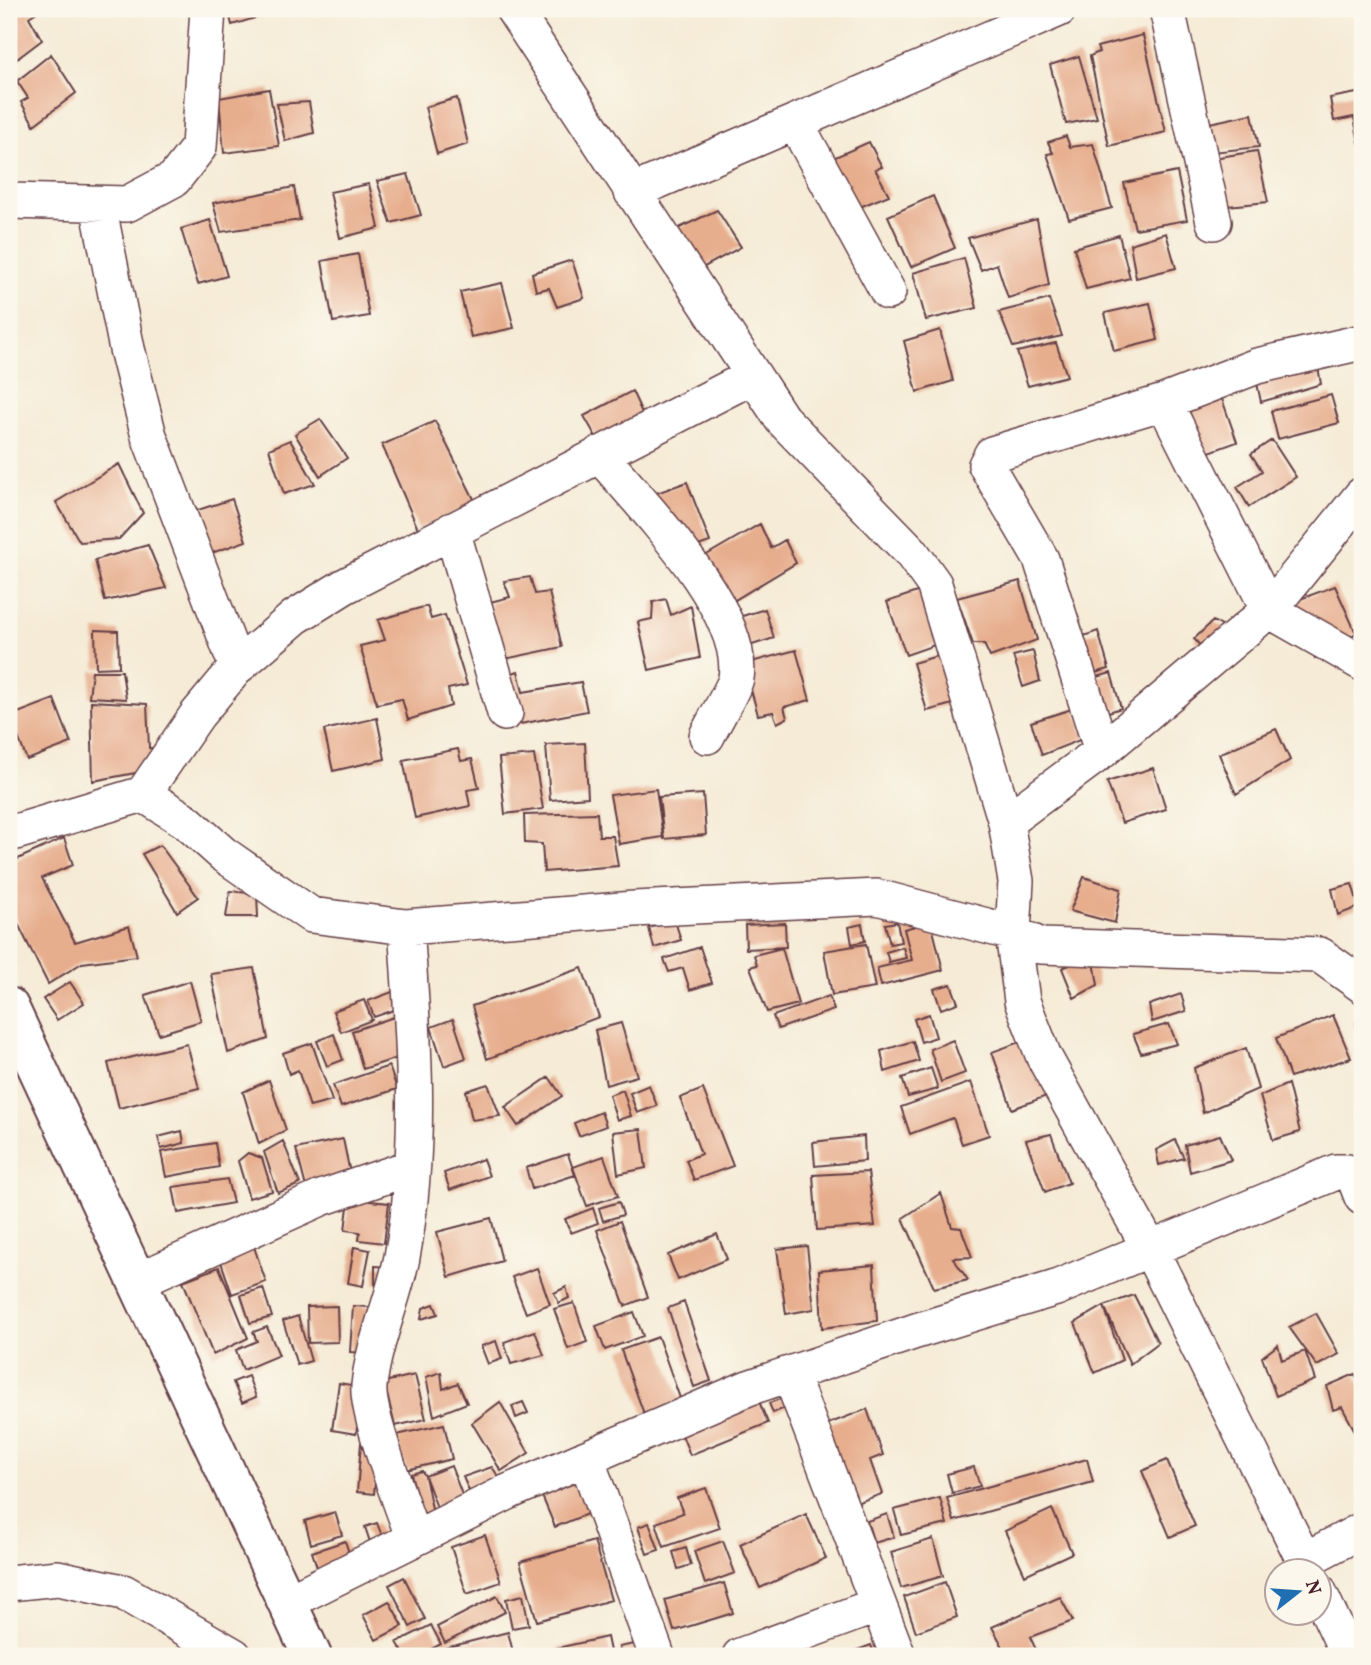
<svg xmlns="http://www.w3.org/2000/svg" width="1371" height="1665" font-family="Vollkorn,serif">
  <style>
    .building { fill: #e7ae8e }
    .lines { fill: none; stroke-linecap: round; stroke-linejoin: round }
    .street-casing { stroke: #643e45; stroke-width: 38 }
    .secondary-casing { stroke: #643e45; stroke-width: 42 }
    .street { stroke: #fff; stroke-width: 35 }
    .secondary { stroke: #fff; stroke-width: 38 }
  </style>
  <rect width="100%" height="100%" fill="#fbf7ec"/>
  <filter id="ink" filterUnits="userSpaceOnUse"><feTurbulence type="fractalNoise" baseFrequency=".0143" numOctaves="2"/><feDisplacementMap in="SourceGraphic" scale="14" xChannelSelector="R" yChannelSelector="G"/><feConvolveMatrix kernelMatrix="1 2 1 2 8 2 1 2 1" color-interpolation-filters="sRGB"/></filter>
  <filter id="wash" filterUnits="userSpaceOnUse"><feTurbulence type="fractalNoise" baseFrequency=".00686" numOctaves="4" result="noise"/><feDisplacementMap in="SourceGraphic" scale="28" xChannelSelector="R" yChannelSelector="G"/><feGaussianBlur stdDeviation="1.57" result="paint"/><feColorMatrix in="noise" values="0 0 0 0 0 0 0 0 0 0 0 0 0 0 0 0 0 1.4 0 .05"/><feComposite in="paint" operator="in"/></filter>
  <g filter="url(#wash)">
    <rect width="100%" height="100%" fill="#f5ebd6"/>
    <g id="blocks">
      <!-- building -->
      <path class="building" d="M9,9H36L38,11L29,17L42,40L9,65Z
        M228,9H266L268,14L232,25Z
        M1143,35L1166,132L1109,146L1090,56L1099,52L1097,47Z
        M51,54L76,93L34,125L21,102L28,98L17,81Z
        M1079,56L1097,118L1066,124L1050,65Z
        M269,89L279,146L224,153L219,98Z
        M1362,92V142L1359,143L1354,117L1334,121L1330,98Z
        M457,98L468,144L437,154L425,107Z
        M309,102L314,133L285,141L277,104Z
        M1252,114L1259,147L1204,153L1200,125Z
        M1066,136L1070,147L1093,144L1112,208L1069,219L1047,154L1053,153L1048,142Z
        M869,142L882,167L875,169L889,195L850,211L824,162Z
        M1257,151L1268,202L1217,207L1207,159Z
        M1177,172L1187,220L1135,229L1124,183Z
        M408,174L421,215L391,223L377,181Z
        M369,184L379,228L340,238L330,192Z
        M294,187L300,220L221,232L213,203Z
        M933,196L955,248L911,267L888,216Z
        M717,210L741,247L697,271L671,232Z
        M1037,219L1049,285L1008,298L997,264L981,270L968,238Z
        M210,220L227,276L198,284L181,229Z
        M1166,233L1176,268L1136,278L1130,244Z
        M1119,235L1130,278L1086,289L1074,248Z
        M358,254L369,316L333,322L322,261Z
        M964,258L977,308L926,320L913,273Z
        M572,260L584,298L557,307L549,288L536,291L532,273Z
        M502,283L514,328L471,337L460,292Z
        M1049,299L1062,336L1013,347L999,312Z
        M1150,303L1158,340L1114,351L1105,313Z
        M940,330L953,381L917,392L904,341Z
        M1056,343L1067,376L1028,386L1017,352Z
        M1317,361L1321,384L1261,402L1255,374Z
        M632,391L653,437L607,456L584,416Z
        M1331,395L1339,423L1278,439L1271,411Z
        M1222,399L1237,442L1204,454L1189,410Z
        M320,419L347,458L320,476L295,434Z
        M435,421L476,503L418,529L382,445Z
        M290,440L315,484L284,494L269,449Z
        M1272,440L1296,477L1249,507L1237,487L1262,471L1251,454Z
        M119,464L143,513L119,539L80,542L56,502Z
        M687,482L710,542L675,554L651,495Z
        M232,499L246,541L209,554L195,511Z
        M760,524L771,548L785,540L796,563L725,606L698,560Z
        M148,545L166,588L105,601L95,560Z
        M530,577L535,594L549,592L562,647L500,660L490,602L510,597L504,581Z
        M1020,581L1037,640L990,657L984,644H973L957,598Z
        M1335,586L1356,633L1315,658L1292,602Z
        M926,589L946,641L906,655L887,602Z
        M666,599L671,615L691,606L700,658L649,670L638,622L652,619L653,602Z
        M427,606L431,619L445,615L467,685L448,689L451,706L408,720L402,699L377,704L360,646L385,640L378,620Z
        M765,609L774,638L746,647L736,618Z
        M1213,621L1227,629L1207,653L1194,639Z
        M95,630L118,631L119,667L96,668Z
        M1098,631L1109,669L1084,676L1072,640Z
        M796,650L810,700L784,707L787,718L777,723L773,712L758,715L744,664Z
        M1033,651L1040,681L1023,687L1013,656Z
        M951,652L967,700L927,711L913,663Z
        M92,671H122L126,699L89,697Z
        M518,671L523,692L581,682L587,711L515,725L504,676Z
        M1111,673L1121,708L1096,716L1087,680Z
        M54,699L71,743L27,760L10,716Z
        M91,701L147,704L149,748L167,749L151,770L93,781Z
        M1075,708L1085,738L1042,755L1031,722Z
        M377,718L385,759L333,771L324,730Z
        M1276,729L1290,760L1236,794L1219,754Z
        M585,743L588,797L550,800L546,745Z
        M458,749L461,761L472,759L479,788L467,790L470,806L415,818L403,760Z
        M534,755L543,809L505,814L499,758Z
        M1153,768L1166,809L1122,823L1107,782Z
        M656,789L663,837L619,844L610,795Z
        M703,794L706,835L664,839L659,797Z
        M597,813L599,836H613L618,866L544,872L542,844L525,843L524,815Z
        M64,838L73,865L42,878L75,942L129,926L137,956L82,963L48,984L9,906V863Z
        M160,845L198,897L177,912L142,854Z
        M1084,877L1121,889L1115,923L1070,911Z
        M1352,884L1359,907L1338,915L1332,889Z
        M230,891L257,894L258,917H226Z
        M675,921L681,940L654,948L649,928Z
        M897,922L901,942L890,944L885,924Z
        M931,922L943,970L881,986L877,968L912,960L904,929Z
        M785,923L786,947L746,949L745,925Z
        M862,924L865,941L852,944L849,927Z
        M866,944L875,988L832,995L824,951Z
        M700,947L712,983L690,990L683,968L669,972L664,959Z
        M903,947L906,958L889,962L886,952Z
        M782,948L798,1004L767,1012L750,967L757,965L754,955Z
        M1093,956L1098,985L1074,998L1062,968Z
        M254,968L268,1039L228,1053L211,974Z
        M582,968L599,1017L487,1059L472,1006Z
        M190,981L201,1021L159,1034L145,995Z
        M70,982L84,1003L57,1020L43,999Z
        M951,984L958,1003L941,1009L934,989Z
        M400,989L406,1006L374,1017L368,1001Z
        M1181,994L1186,1011L1152,1022L1149,1005Z
        M829,996L834,1010L778,1029L773,1016Z
        M364,1000L372,1020L341,1032L333,1011Z
        M929,1014L936,1037L921,1042L914,1019Z
        M400,1015L410,1054L363,1069L352,1031Z
        M1333,1015L1351,1058L1290,1077L1276,1038Z
        M453,1019L466,1058L444,1066L431,1027Z
        M1362,1021V1052H1361L1356,1023Z
        M621,1023L637,1076L606,1085L595,1030Z
        M1169,1024L1177,1044L1141,1053L1133,1034Z
        M334,1034L343,1060L327,1066L317,1041Z
        M1031,1038L1052,1094L1012,1109L992,1052Z
        M953,1040L965,1073L941,1082L930,1049Z
        M913,1041L919,1061L885,1072L881,1051Z
        M312,1043L332,1101L310,1107L298,1070L289,1074L283,1053Z
        M187,1044L199,1088L119,1108L108,1063Z
        M1246,1048L1258,1089L1203,1113L1194,1068Z
        M389,1066L397,1089L341,1107L333,1085Z
        M931,1068L938,1089L908,1097L902,1078Z
        M549,1077L562,1096L518,1126L505,1107Z
        M269,1080L286,1130L259,1144L243,1092Z
        M971,1082L989,1135L962,1144L953,1118L910,1134L901,1107Z
        M488,1084L500,1116L472,1120L466,1091Z
        M1288,1084L1300,1132L1273,1140L1260,1096Z
        M649,1085L657,1106L637,1113L630,1093Z
        M703,1089L733,1166L694,1180L686,1160L701,1154L680,1098Z
        M623,1090L631,1116L617,1120L609,1095Z
        M601,1112L606,1126L579,1136L574,1123Z
        M641,1129L646,1168L618,1174L613,1132Z
        M182,1131L184,1143L161,1149L158,1137Z
        M1051,1134L1069,1183L1045,1192L1026,1140Z
        M1220,1135L1231,1160L1190,1172L1185,1145Z
        M864,1136L865,1161L815,1166L813,1142Z
        M343,1139L351,1178L307,1191L296,1149Z
        M1175,1140L1184,1158L1159,1165L1156,1150Z
        M283,1141L300,1184L278,1193L264,1152Z
        M215,1143L219,1167L166,1177L161,1152Z
        M248,1153L262,1158L272,1191L249,1198L238,1161Z
        M568,1154L575,1175L532,1189L526,1168Z
        M604,1156L618,1196L587,1206L573,1167Z
        M483,1159L489,1176L450,1190L444,1173Z
        M868,1172L875,1226L817,1230L813,1175Z
        M227,1179L233,1203L178,1213L173,1187Z
        M941,1193L952,1227L961,1228L972,1257L953,1258L968,1280L934,1288L903,1218Z
        M349,1199L389,1203L384,1243L359,1240L360,1232L345,1230Z
        M619,1202L623,1215L603,1221L599,1208Z
        M593,1208L598,1223L571,1233L565,1219Z
        M491,1218L502,1261L449,1277L437,1232Z
        M620,1221L648,1297L625,1306L597,1230Z
        M717,1234L727,1259L678,1280L668,1255Z
        M253,1244L266,1282L232,1294L219,1256Z
        M807,1246L814,1309L786,1314L777,1249Z
        M354,1247L370,1250L363,1286L348,1283Z
        M874,1265L877,1321L822,1328L819,1270Z
        M375,1266L391,1267V1284H375Z
        M219,1267L248,1338L213,1355L183,1281Z
        M537,1268L550,1304L526,1313L512,1277Z
        M566,1287L569,1298L559,1303L554,1293Z
        M263,1288L272,1317L250,1323L241,1295Z
        M1134,1295L1158,1343L1130,1364L1104,1306L1122,1360L1095,1373L1075,1323L1104,1306Z
        M684,1302L711,1381L694,1387L668,1308Z
        M574,1303L587,1342L568,1349L554,1309Z
        M434,1304L438,1314L421,1319L423,1308Z
        M337,1306L338,1342L308,1343L307,1307Z
        M353,1306L383,1308L367,1353L350,1352Z
        M634,1312L643,1336L605,1350L596,1326Z
        M1316,1313L1339,1354L1317,1366L1289,1327Z
        M298,1316L311,1361L297,1365L283,1321Z
        M267,1327L279,1355L243,1370L236,1350L257,1341L253,1332Z
        M535,1331L544,1355L511,1364L504,1342Z
        M658,1337L681,1401L644,1414L621,1350Z
        M496,1341L502,1359L488,1364L481,1346Z
        M1278,1345L1282,1360L1305,1351L1315,1380L1276,1396L1262,1357Z
        M441,1372L443,1389L458,1383L467,1403L434,1416L426,1377Z
        M1355,1374L1362,1386L1360,1440L1342,1407L1333,1410L1327,1386Z
        M415,1375L426,1419L395,1426L384,1382Z
        M248,1376L256,1397L242,1403L233,1382Z
        M339,1383L363,1387L356,1434L332,1430Z
        M789,1396L792,1405L773,1413L769,1403Z
        M758,1399L768,1423L690,1455L680,1430Z
        M500,1402L529,1453L501,1471L472,1423Z
        M523,1402L528,1413L516,1418L512,1406Z
        M867,1409L883,1455L870,1460L882,1494L853,1504L825,1425Z
        M444,1424L452,1459L406,1470L397,1435Z
        M361,1443L378,1445L374,1494L357,1492Z
        M1087,1459L1093,1482L954,1521L947,1498Z
        M1167,1460L1195,1526L1170,1537L1142,1471Z
        M451,1466L464,1500L438,1510L425,1476L434,1518L424,1521L411,1474L422,1471L425,1476Z
        M492,1467L500,1479L470,1493L463,1477Z
        M974,1467L980,1486L952,1493L947,1474Z
        M585,1479L597,1510L555,1527L542,1496Z
        M706,1488L720,1528L664,1547L656,1523L683,1513L677,1498Z
        M940,1498L947,1524L901,1535L894,1510Z
        M1052,1509L1072,1553L1025,1575L1005,1531Z
        M335,1512L342,1535L311,1544L305,1521Z
        M806,1514L826,1558L760,1588L740,1544Z
        M887,1514L894,1537L874,1543L867,1521Z
        M377,1523L384,1541L371,1545L365,1527Z
        M649,1523L659,1550L647,1554L638,1527Z
        M485,1535L501,1582L467,1594L451,1547Z
        M933,1539L943,1576L901,1588L891,1552Z
        M345,1541L352,1562L319,1573L312,1552Z
        M594,1541L611,1600L537,1621L520,1562Z
        M723,1541L735,1573L705,1584L694,1551Z
        M686,1548L691,1565L678,1569L673,1552Z
        M404,1577L425,1619L410,1627L389,1585Z
        M945,1582L957,1617L916,1632L904,1597Z
        M724,1583L733,1613L674,1631L665,1600Z
        M523,1595L529,1625L512,1628L506,1599Z
        M497,1596L505,1612L445,1643L437,1627Z
        M1060,1597L1073,1621L1030,1637L1039,1656H994L992,1651L1003,1647L992,1627Z
        M389,1601L403,1626L376,1640L363,1615Z
        M431,1625L441,1644L418,1656H405L397,1642Z
        M508,1632L514,1656H447L445,1648Z
        M607,1637L611,1656H559L557,1648Z
        M645,1642L648,1656H621L619,1647Z
        M871,1645L875,1656H841Z"/>
    </g>
  </g>
  <g filter="url(#ink)">
    <use href="#blocks" fill-opacity="0" stroke="#643e45" stroke-width="2"/>
    <g class="lines">
      <!-- street casing -->
      <g class="street-casing">
        <path id="street" d="M513,9L782,419L911,552L934,584L1006,822L1016,881L1013,933L1041,946L1320,955L1362,985
          M1167,9L1214,222
          M795,122L888,292
          M632,192L1059,9
          M9,201L127,204L174,179L199,147L208,9
          M98,205L127,349L149,436L237,667
          M1164,402L1269,610L1362,663
          M599,454C640,503 747,611 736,678C735,686 712,725 707,736
          M452,530L505,713
          M1102,751L1041,559L986,465L992,454L1164,402L1257,366L1362,342
          M143,794L186,821L223,854L311,915L406,927L634,909L877,897L1013,933L1022,1001L1044,1057L1150,1249L1309,1570
          M1006,822L1102,751L1269,610L1362,495
          M9,834L143,794L197,715L237,667L295,617L345,586L753,376
          M406,927C414,1037 422,1148 402,1257C394,1299 373,1344 369,1386C366,1413 403,1508 414,1539
          M137,1281L321,1198L412,1167
          M790,1374L898,1656
          M586,1458L657,1656
          M1305,1560L1362,1530
          M9,1583L58,1578L123,1592L234,1656
          M1318,1590L1349,1656
          M287,1602L508,1492L748,1388L916,1331L1056,1288L1336,1172H1347L1355,1179L1362,1197
          M740,1656L878,1605"/>
      </g>
      <!-- secondary casing -->
      <g class="secondary-casing">
        <path id="secondary" d="M9,1007L312,1656"/>
      </g>
      <!-- street -->
      <use href="#street" class="street"/>
      <!-- secondary -->
      <use href="#secondary" class="secondary"/>
    </g>
  </g>
  <!-- margin -->
  <rect width="1371" height="1665" fill="none" stroke="#fbf7ec" stroke-width="35"/>
  <!-- north arrow -->
  <g transform="translate(1298 1592) rotate(73)"><circle r="33" fill="#fbf7ec" stroke="#b4a19f" stroke-width="2"/>
  <path d="M0-5L12 26L0 18L-12 26Z" fill="#1f6fb2"/>
  <text y="-10" font-size="19" font-weight="bold" text-anchor="middle" fill="#4a1f2b">N</text>
  </g>
</svg>
